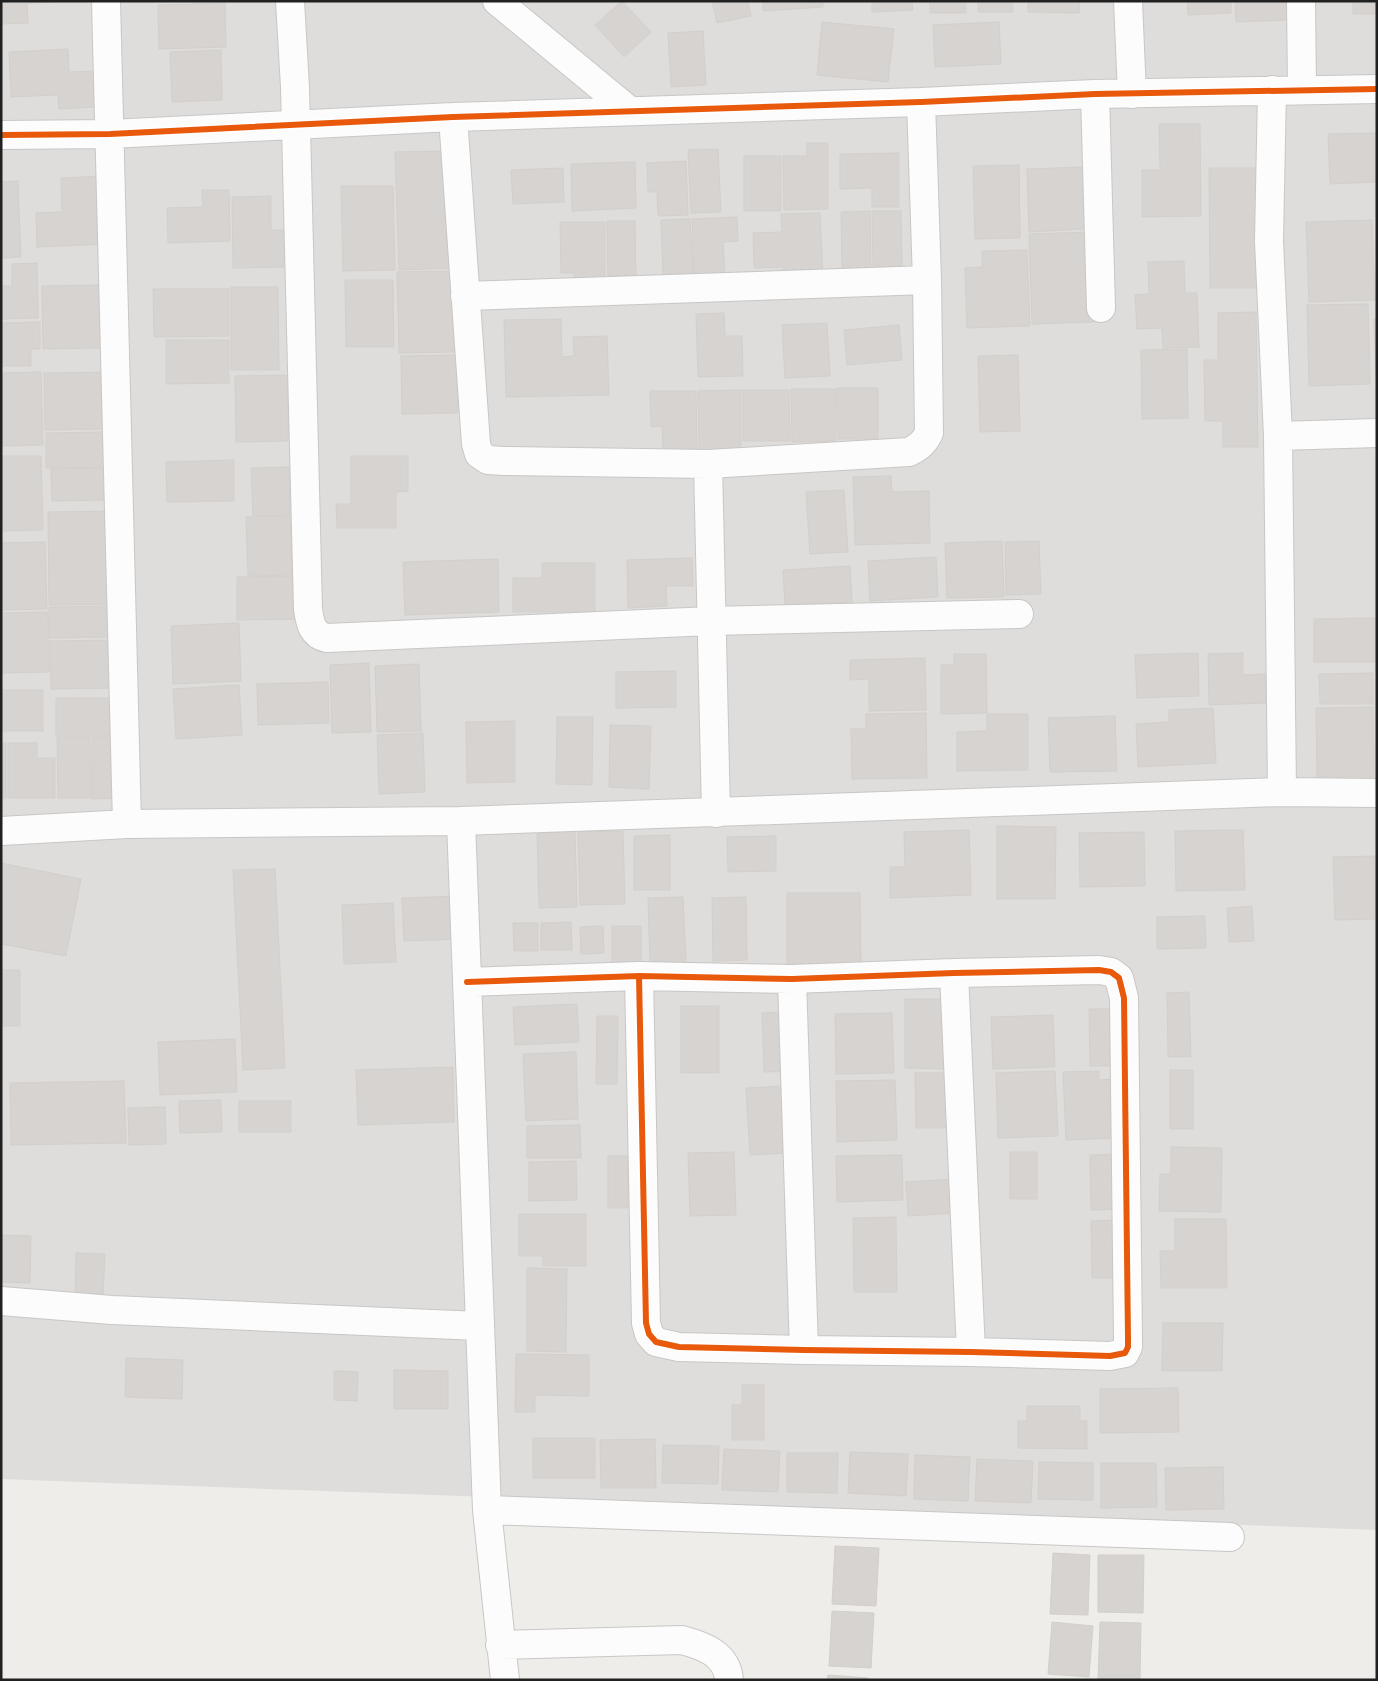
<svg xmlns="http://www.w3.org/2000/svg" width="1378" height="1681" font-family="'Titillium Web',sans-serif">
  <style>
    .residential { fill: #dedddb }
    .building { fill: #d6d3d1; stroke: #d3cfcb }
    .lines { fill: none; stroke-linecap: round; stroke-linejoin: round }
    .street-casing { stroke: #c8c7c6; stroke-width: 30 }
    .street { stroke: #fdfcfc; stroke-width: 28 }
    .cycleway-casing { stroke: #fff; stroke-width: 9 }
    .cycleway { stroke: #e8590c; stroke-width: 6 }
  </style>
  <rect width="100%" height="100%" fill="#efedea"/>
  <!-- residential -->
  <path class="residential" d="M1,1H1377V1530L1,1479Z"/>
  <!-- building -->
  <path class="building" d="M1,1H57V2L27,3L28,23L1,24Z
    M622,1L651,32L624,57L595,25Z
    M712,1H748L751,16L717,23Z
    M763,1H823V7L763,11Z
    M872,1H912L913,10L872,12Z
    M930,1H966V13H930Z
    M978,1H1013V12H978Z
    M1028,1H1080L1079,13L1028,12Z
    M1187,1H1231V13L1188,15Z
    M1235,1H1289V20L1236,22Z
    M1353,1H1377V14H1353Z
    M225,3L226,47L159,49L158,5Z
    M822,22L894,29L888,82L817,75Z
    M999,22L1001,64L935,67L933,25Z
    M703,31L706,85L671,87L668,33Z
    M68,49L69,72L96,71L97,107L59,109L58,95L11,97L9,52Z
    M221,50L222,100L172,102L170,52Z
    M1159,124H1200L1201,216L1142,217V170H1160Z
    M1377,133V182L1330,184L1328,134Z
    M807,143H828V209L784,210L783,156H807Z
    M718,149L721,212L691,213L688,150Z
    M446,151L458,268L399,270L395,152Z
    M899,153V207H872V188L840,189V154Z
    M744,156H781V211H744Z
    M686,161L688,215L658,216L657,192H648L647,163Z
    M635,162L636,208L572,211L571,164Z
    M1019,165L1020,238L975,239L973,166Z
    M1083,167L1085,229L1029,232L1027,169Z
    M563,168L564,202L513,204L511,170Z
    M1209,168H1258L1259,288H1210Z
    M106,176L109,244L37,247L36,213L62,212L61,178Z
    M18,181L21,257L1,258V182Z
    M341,186H393L395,270L343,271Z
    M202,190H229L230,241L168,243L167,208L203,207Z
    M271,196V230H290V267L233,268L232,197Z
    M870,211L871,268H842L841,212Z
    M872,211H901L902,267L873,268Z
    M820,213L823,275L783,276V267L754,268L753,233L782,232L781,214Z
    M737,217L738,241L723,242L725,273L694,274L692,219Z
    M690,219L693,274L663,275L661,220Z
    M1372,220L1375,300L1309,302L1306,222Z
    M607,221H635L636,284L608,285Z
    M560,222H605V282L574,283V273H561Z
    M1091,232L1094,322L1032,324L1029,234Z
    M1027,250L1030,326L967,328L965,268L982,267V251Z
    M1184,261L1185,293H1197L1199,347L1163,348L1162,328L1137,329L1135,295L1149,294L1148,262Z
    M37,263L38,318L1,319V286H12V264Z
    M456,271L457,352L399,353L397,272Z
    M345,280H393L394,347H346Z
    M101,285V348L43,349L42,286Z
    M231,287H278L279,370H231Z
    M153,289H229V336L154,337Z
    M1368,304L1370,384L1309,386L1307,305Z
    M1256,312L1258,447H1223V421H1205L1204,360H1218V313Z
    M724,313L725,336H742L743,376L698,377L696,314Z
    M561,319L562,357L574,356L573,337L607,336L609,395L506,397L504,320Z
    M1374,319H1377V375H1376Z
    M40,322V349H31V366H1V323Z
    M827,323L830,376L785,378L782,325Z
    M899,325L902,360L847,365L844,330Z
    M166,340H229V383L166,384Z
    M1187,349L1188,418L1142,419L1141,350Z
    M457,355L458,413L402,414L401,356Z
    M1018,355L1020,431L980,432L978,356Z
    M41,372L43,445L1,446V373Z
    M108,372L109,429L45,430L44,373Z
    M288,375V441L236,442L235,376Z
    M837,388H878V439H838Z
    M791,389H836V441L792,442Z
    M741,390V451L699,452L698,391Z
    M743,390H789L790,441H743Z
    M650,391H696L697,449L663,450L662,426L651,427Z
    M108,432V467L46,468V433Z
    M1,456H41L43,530L1,531Z
    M351,456H408V491L396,492V528H337L336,504H351Z
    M234,460V501L167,502L166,462Z
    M289,467L290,515L253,516L251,468Z
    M108,468L109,500L52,501L51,469Z
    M891,476L892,492L929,491L930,543L855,545L853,477Z
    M844,490L848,552L810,554L806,492Z
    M115,511L116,604L49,605L48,512Z
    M290,516L292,575L248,576L246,517Z
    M1002,541L1004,597L947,598L945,543Z
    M1039,541L1041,594L1006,595L1005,542Z
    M45,542L47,609L1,610V543Z
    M936,557L938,597L870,601L868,561Z
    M692,558L693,586H666L667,606L628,608L627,560Z
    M498,559L499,612L405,615L403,562Z
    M542,563H595V612H513V578H542Z
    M850,566L852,602L785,605L783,570Z
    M304,576L305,619L237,620V577Z
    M116,606L117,637L50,638L49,607Z
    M48,612L49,672L1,673V613Z
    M1377,618V662H1314V619Z
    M239,623L241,681L173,684L171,626Z
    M117,640L118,688L51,689L50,641Z
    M1198,653L1199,696L1137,698L1135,655Z
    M1243,653V675L1265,674L1266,703L1209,705L1208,654Z
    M954,654H986L987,713L941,714V665H954Z
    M925,658L926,710L869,711V679L850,680V660Z
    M369,663L371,732L332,733L330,665Z
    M419,664L421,731L377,732L375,666Z
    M676,671V707L616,708V672Z
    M1373,673V704H1320L1319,674Z
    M328,682L329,723L258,725L257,684Z
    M239,685L242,735L176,739L173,689Z
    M1,690H43V731H1Z
    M56,698H121L122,736H56Z
    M1373,707L1374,777H1317L1316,708Z
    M1213,708L1216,763L1138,767L1136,724L1169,722V710Z
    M926,713L927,778L852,779L851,729H866V714Z
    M987,714H1028V770L957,771V732L987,731Z
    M1115,716L1117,771L1050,772L1048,718Z
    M557,717H593L592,785L556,784Z
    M515,721V782L467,783L466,722Z
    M610,725L651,726L649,789L609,787Z
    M423,733L425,792L379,794L377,735Z
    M57,737H90L91,798H58Z
    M92,737H122V798L92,799Z
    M1,743H6V798H1Z
    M8,743H37V758H55V798H8Z
    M997,826L1056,827L1055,899H997Z
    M969,830L971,895L890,898V867H905L904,832Z
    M1243,830L1245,890L1176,891L1175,831Z
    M575,831L577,907L539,908L537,832Z
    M623,831L625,904L580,905L578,832Z
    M1144,832L1145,886L1080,887L1079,833Z
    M670,835V890H634V836Z
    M776,836V871L728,872L727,837Z
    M1377,856V919L1335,920L1333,857Z
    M1,863L81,879L66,956L1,944Z
    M275,869L285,1068L243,1070L233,870Z
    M787,893H860L861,966L787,967Z
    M458,896L460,939L404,941L402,898Z
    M683,897L686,962L650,963L648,898Z
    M746,897L747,960L713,961L712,898Z
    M393,903L396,962L344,964L342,905Z
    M1252,906L1254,941L1229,942L1227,908Z
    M1205,916L1206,948L1157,949V917Z
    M571,922L572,950H541V923Z
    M513,923H538V951H514Z
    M603,926L604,953L581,954L580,927Z
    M612,926H641V967H612Z
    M1,970H20V1026H1Z
    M1189,992L1191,1057H1168L1167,993Z
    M905,999H950L949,1069L905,1068Z
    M577,1004L579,1042L515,1045L513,1007Z
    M681,1006H719V1073H681Z
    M1089,1009H1113L1114,1066H1090Z
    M788,1012L791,1071L764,1072L762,1013Z
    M892,1013L894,1073L836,1074L835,1014Z
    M1053,1015L1055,1067L993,1069L991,1017Z
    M597,1016H618L617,1084H596Z
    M235,1039L237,1092L160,1095L158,1042Z
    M576,1052L578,1119L526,1121L523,1054Z
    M453,1067L454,1122L358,1125L356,1070Z
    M1170,1070H1193V1129H1170Z
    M1055,1071L1058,1136L998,1138L996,1073Z
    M1099,1071V1080L1115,1079L1117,1138L1066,1140L1063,1072Z
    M915,1073H950L951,1128H916Z
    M895,1080L897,1140L837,1142L836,1081Z
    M124,1081L126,1143L11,1145L10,1083Z
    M786,1086L789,1153L750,1155L746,1088Z
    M221,1100L222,1132L180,1133L179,1101Z
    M239,1101H291V1132H239Z
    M165,1107L166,1144L129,1145L128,1108Z
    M580,1125L581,1158H527V1126Z
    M1171,1147L1222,1148L1221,1212L1159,1211L1160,1174H1171Z
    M734,1152L736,1215L690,1216L688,1153Z
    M1010,1152H1037V1199H1010Z
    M1121,1154L1122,1209L1091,1210L1090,1155Z
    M902,1155L903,1200L837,1202L836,1156Z
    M608,1156H628V1208H608Z
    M576,1161L577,1200L529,1201V1162Z
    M954,1179L956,1213L908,1216L906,1182Z
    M519,1214H586V1266H543V1256H519Z
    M896,1217L897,1292H854L853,1218Z
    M1175,1219H1226L1227,1288H1161L1160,1251H1175Z
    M1120,1220L1121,1278H1092L1091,1221Z
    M1,1235L31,1236L30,1283L1,1282Z
    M76,1253L105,1254L103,1296H75Z
    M527,1268L567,1269L566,1352L527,1351Z
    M1163,1323H1223L1222,1371H1162Z
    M516,1354L589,1355V1396L535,1395V1412H515Z
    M126,1358L183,1360L182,1399L125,1397Z
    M394,1370L448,1371V1409H394Z
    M334,1371L358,1372L357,1401L334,1400Z
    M742,1385H764V1440H732V1405H742Z
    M1178,1388L1179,1432L1100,1433V1389Z
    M1027,1406H1080V1421H1087V1449L1018,1448V1421H1027Z
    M533,1438H595V1478H533Z
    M655,1439L656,1488H601L600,1440Z
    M663,1445L719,1446L718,1484L662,1483Z
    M724,1449L780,1451L778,1492L722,1490Z
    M850,1452L908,1454L906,1496L848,1493Z
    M787,1453H838L837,1493L787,1492Z
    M915,1455L970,1457L968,1501L914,1499Z
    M977,1459L1033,1461L1031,1503L975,1501Z
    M1039,1462L1093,1463V1500L1038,1499Z
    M1101,1463H1156L1157,1507L1101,1508Z
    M1223,1467L1224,1509L1166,1510L1165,1468Z
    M835,1546L879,1548L876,1606L832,1604Z
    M1053,1553L1090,1555L1088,1615L1050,1614Z
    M1098,1555H1144L1143,1613L1098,1612Z
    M832,1611L874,1613L871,1668L829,1666Z
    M1052,1622L1093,1626L1089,1677L1048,1674Z
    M1100,1622L1141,1623L1140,1680H1098Z
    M828,1675L868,1678V1680H827Z"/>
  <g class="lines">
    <!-- street casing -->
    <g class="street-casing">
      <path id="street" d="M106,1L127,824
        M290,1L295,87L308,609C310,623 312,635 327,638L711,621L1019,614
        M497,1L630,111
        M1128,1L1132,94
        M1301,1L1302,89
        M1272,90L1269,241L1278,436L1282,792
        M1095,94L1101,308
        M453,117L476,444L479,454L488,460L504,461L708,464L909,452C919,447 924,443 929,433L927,280L921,102
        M1,135L110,134L453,117L921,102L1095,94L1377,89
        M465,296L927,280
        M1278,436L1377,433
        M708,464L716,813
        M461,821L487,1510L505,1680
        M1,831L127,824L461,821L1282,792L1377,793
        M954,973L971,1352
        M792,979L804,1350
        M467,982L639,976L792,979L954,973L1099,970L1111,972L1119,978L1124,998L1128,1339V1347L1125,1353L1110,1356L971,1352L804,1350L679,1347L656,1342L649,1334L646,1323L639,976
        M1,1301L112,1310L479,1326
        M487,1510L1230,1537
        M500,1645L682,1640C704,1646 727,1654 729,1680"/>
    </g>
    <!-- street -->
    <use href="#street" class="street"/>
    <!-- cycleway casing -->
    <g class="cycleway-casing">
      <path id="cycleway" d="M1,135L110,134L453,117L921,102L1095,94L1377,89
        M467,982L639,976L792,979L954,973L1099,970L1111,972L1119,978L1124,998L1128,1339V1347L1125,1353L1110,1356L971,1352L804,1350L679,1347L656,1342L649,1334L646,1323L639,976"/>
    </g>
    <!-- cycleway -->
    <use href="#cycleway" class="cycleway"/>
  </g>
  <!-- border -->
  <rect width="1378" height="1681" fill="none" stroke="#212121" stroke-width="5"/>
</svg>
